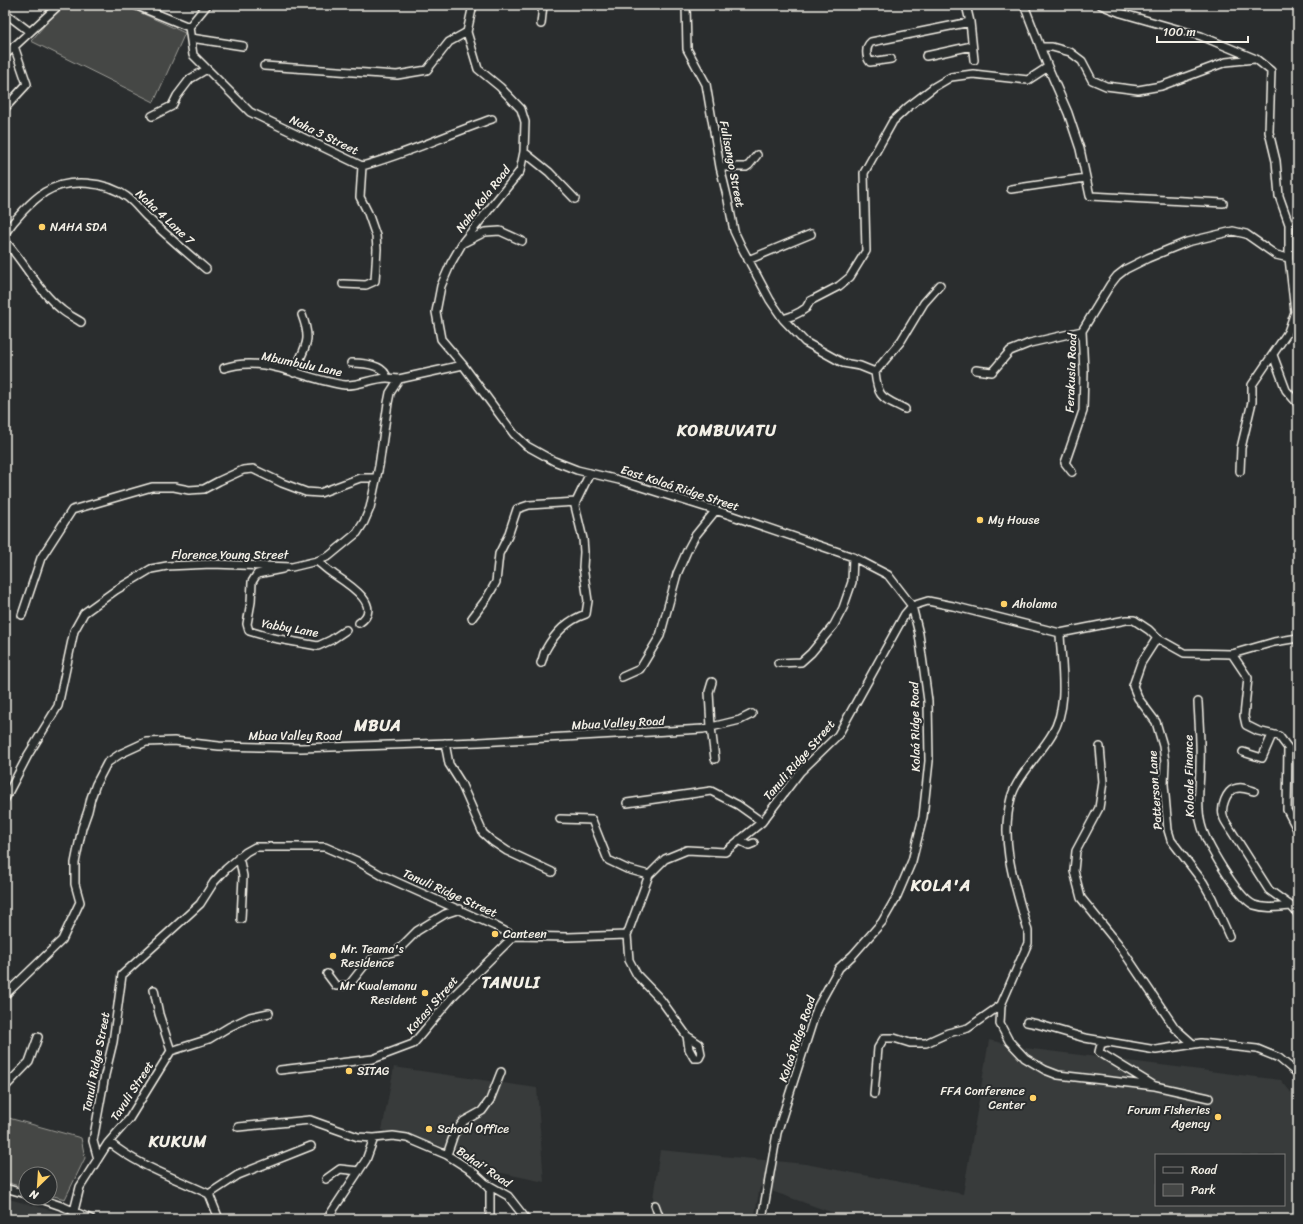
<svg xmlns="http://www.w3.org/2000/svg" width="1303" height="1224" font-family="Sriracha,sans-serif">
  <style>
    .built { fill: #373a3a; fill-rule: evenodd }
    .green { fill: #444645; stroke: #9c9c96 }
    .lines { fill: none; stroke-linecap: round; stroke-linejoin: round }
    .minor-casing { stroke: #f4f1e8; stroke-width: 10 }
    .minor { stroke: #2a2d2e; stroke-width: 7 }
    .poi-dot { fill: #ffd166; stroke: #2a2d2e; stroke-width: 1.5 }
    .labels { text-anchor: middle; dominant-baseline: central; stroke-width: 4; stroke-linejoin: round; paint-order: stroke }
    .street-label { font-size: 12px; fill: #f4f1e8; stroke: #2a2d2e }
    .poi-label { font-size: 12px; fill: #f4f1e8; stroke: #2a2d2e; text-anchor: start }
    .district-label { font-size: 16px; font-weight: bold; letter-spacing: 1px; fill: #f4f1e8; stroke: #2a2d2e }
  </style>
  <rect width="100%" height="100%" fill="#2a2d2e"/>
  <filter id="ink" filterUnits="userSpaceOnUse"><feTurbulence type="fractalNoise" baseFrequency=".025" numOctaves="2"/><feDisplacementMap in="SourceGraphic" scale="8" xChannelSelector="R" yChannelSelector="G"/><feConvolveMatrix kernelMatrix="1 2 1 2 8 2 1 2 1" color-interpolation-filters="sRGB"/></filter>
  <g filter="url(#ink)">
    <!-- built -->
    <path class="built" d="M989,1040L1025,1048L1281,1080L1298,1101V1219H850L760,1187L754,1219H650L660,1150L806,1164L963,1194ZM1156,1155H1284V1205H1156Z
      M394,1067L537,1088L544,1182L478,1168L438,1145L382,1130Z
      M5,1198L69,1215L68,1219H5Z"/>
    <!-- green -->
    <path class="green" d="M62,5H124L185,33L154,102L31,41Z
      M5,1117L81,1138L85,1158L65,1199L50,1195V1174H26V1188L5,1182Z"/>
    <g class="lines">
      <!-- minor casing -->
      <g class="minor-casing">
        <path id="minor" d="M135,5L189,27
          M473,5L467,32L478,69L500,87L521,109L525,122L524,152L520,171L463,242L451,263L441,286L436,312L441,339L463,365L514,434L527,446L554,461L577,470L619,480L724,513L853,557L888,575L912,606L919,634L928,701L929,761L923,817L912,861L897,896L882,922L853,955L839,968L817,1008L777,1133L762,1219
          M686,5L687,49L706,84L720,167L728,200L734,231L741,246L770,300L783,319L805,342L843,363L860,366L875,372L901,341L924,303L940,285
          M966,5L970,22L974,60
          M1024,5L1048,67L1068,113L1080,149L1090,196L1223,203
          M1101,5L1121,13L1201,36L1256,59L1271,71L1269,132L1276,161L1279,196L1289,224V258L1295,312L1288,332L1252,385V402L1241,448L1240,471
          M5,13L30,32
          M541,24L543,5
          M189,27L193,55L250,112L362,166C407,154 448,134 492,119
          M189,27L207,5
          M191,38L243,46
          M1040,47H1052L1070,52L1082,61L1092,80L1106,86L1138,90L1161,86L1226,62L1254,59
          M5,55L59,5
          M926,56L972,46
          M891,59L870,62C866,57 865,47 871,42L970,22
          M264,66L397,75L427,70L449,42L467,32
          M5,108L27,84L14,46
          M152,116L172,106L177,96L190,79L207,69
          M524,152L549,172L575,199
          M720,167H746L749,165L757,155
          M1011,189L1086,178
          M5,233C15,219 31,201 45,192C68,178 106,181 127,197C134,202 140,210 146,216C165,234 186,252 206,269
          M5,241C25,263 38,291 62,310C68,315 75,318 81,322
          M465,242L485,232L500,231L522,241
          M748,260L811,234
          M343,284L366,285L375,281L377,249L376,236L368,213L360,197L362,166
          M783,319L792,316L800,312L806,308L810,301L839,286L850,277L866,251L864,173L893,121L908,107L934,87L951,77L973,74L1028,80L1048,67
          M1273,355L1286,390L1298,404
          M351,363C363,363 384,364 387,378
          M224,368C264,354 305,380 345,385C358,386 373,378 387,378C391,378 395,379 399,379
          M976,370L992,372L1010,351L1030,343L1082,331
          M875,372C878,399 882,397 905,409
          M294,373C304,346 313,344 302,315
          M1072,472L1065,463L1083,411L1084,372L1082,331L1110,285L1117,276L1126,269L1148,258L1187,242L1233,231L1246,234L1276,255L1289,258
          M317,561C322,565 327,570 332,573C347,583 385,606 359,623
          M282,569L257,574L252,582L251,602L247,624L249,631L273,638L318,646L331,640L346,630
          M912,606L928,601L953,606L1060,633L1126,620H1134L1149,630L1157,638L1184,653L1232,654L1274,642L1298,638
          M22,615L41,558L72,510L152,487H174L189,490L204,489L219,481L243,470L253,469L282,483L306,492L320,493L360,478H376
          M472,618L487,598L496,582L499,554L508,536L517,509L529,505L576,502L590,473
          M1060,633C1061,665 1070,705 1052,734C1041,753 1016,778 1011,798C999,843 1016,888 1028,931V943L1001,1005L1000,1024L1009,1041L1025,1058L1045,1070L1058,1075L1155,1086L1209,1098
          M1157,638L1141,663L1133,686L1138,698L1156,722L1163,746L1165,762L1164,784L1168,830L1171,840L1203,882L1212,898L1229,936
          M1232,654L1248,678L1244,716L1246,725L1258,731L1279,736L1288,748L1287,810L1298,831
          M541,663C543,659 543,655 545,651C554,634 568,620 586,614L588,601L583,567L584,552L583,539L575,506L576,502
          M778,663L801,662L811,653L834,625L843,608L852,582L853,557
          M622,677L640,669L660,636L677,574L687,551L695,536L716,510
          M712,682L709,692L711,727L715,759
          M1198,702C1199,723 1201,745 1200,766C1200,785 1196,806 1201,824C1205,842 1238,898 1254,905C1266,909 1278,907 1291,906L1298,914
          M445,743L449,764L461,783L483,833L492,841L507,851L552,872
          M1100,747L1103,782L1099,808L1076,851L1074,871L1081,898L1119,945L1175,1028L1193,1044
          M1243,752L1262,758L1272,735
          M1254,791C1247,789 1241,786 1234,789C1226,792 1221,807 1223,815C1223,818 1225,821 1227,824L1269,890L1291,906
          M5,799L28,755L58,706L74,631L84,613L116,590L151,569L167,566L212,564L292,567L317,561L329,556L357,533L364,522L370,508L379,466L388,403L390,393L399,379L463,365
          M627,803L711,791L738,805L762,822
          M560,819L592,820L608,860L627,869L649,875
          M739,840L749,845L754,843
          M239,857L243,876L241,919
          M627,935L629,960L637,975L661,1000L687,1036L689,1049L694,1058H699L701,1054L699,1044L687,1036
          M327,974L336,986L349,985L364,966L376,956L397,951L417,931L430,923L445,914L460,909
          M154,990L159,1014L171,1051
          M5,995L62,940L80,902L75,884V863L82,828L88,811L91,798L96,784L107,763L120,754L146,742L174,741L219,746L301,748L479,742L703,729L740,720L752,714
          M1027,1022L1037,1024L1085,1038L1156,1050L1201,1043L1257,1049L1279,1058L1298,1074
          M1108,1042L1101,1044L1099,1052L1153,1085
          M280,1070L373,1059L413,1044L454,995L514,936
          M5,1087L29,1062L38,1037
          M874,1094L878,1048L884,1038H894L910,1043H926L948,1033L968,1028L1001,1005
          M238,1127L310,1120L358,1137L374,1138L393,1136L407,1138L447,1155L472,1171L485,1183L508,1196L526,1219
          M109,1142C138,1166 175,1178 209,1194
          M447,1155L454,1134L464,1121L482,1111L490,1100L501,1072
          M98,1159L93,1141L105,1075L113,1042L122,975L200,904L214,882L226,869L246,852L255,847H325L357,861L381,875L495,926L514,936L568,937L627,935L649,875L665,859L687,850L725,852L762,822L800,772L838,735L905,614L912,606
          M326,1179L340,1169L359,1171
          M486,1185L490,1190V1215L488,1219
          M5,1188L26,1194
          M38,1198L64,1207L91,1219
          M655,1205L660,1219
          M72,1219L80,1187L108,1143L129,1119L171,1051L209,1039L229,1027L250,1017L269,1013
          M219,1219L209,1194L238,1175L311,1146
          M327,1219L366,1160L374,1138"/>
      </g>
      <!-- minor -->
      <use href="#minor" class="minor"/>
    </g>
  </g>
  <!-- markers -->
  <g class="poi-dot">
    <circle cx="42" cy="227" r="4"/>
    <circle cx="980" cy="520" r="4"/>
    <circle cx="1004" cy="604" r="4"/>
    <circle cx="495" cy="934" r="4"/>
    <circle cx="333" cy="956" r="4"/>
    <circle cx="425" cy="993" r="4"/>
    <circle cx="349" cy="1071" r="4"/>
    <circle cx="1033" cy="1098" r="4"/>
    <circle cx="1218" cy="1117" r="4"/>
    <circle cx="429" cy="1129" r="4"/>
  </g>
  <g class="labels">
    <!-- street labels -->
    <g class="street-label">
      <text transform="translate(324 135) rotate(26)">Naha 3 Street</text>
      <text transform="translate(732 164) rotate(79)">Fulisango Street</text>
      <text transform="translate(483 199) rotate(-52)">Naha Kola Road</text>
      <text transform="translate(165 217) rotate(43)">Naha 4 Lane 7</text>
      <text transform="translate(302 364) rotate(12)">Mbumbulu Lane</text>
      <text transform="translate(1071 373) rotate(-88)">Ferakusia Road</text>
      <text transform="translate(680 488) rotate(18)">East Kolaá Ridge Street</text>
      <text x="230" y="555">Florence Young Street</text>
      <text transform="translate(290 628) rotate(10)">Yabby Lane</text>
      <text transform="translate(618 723) rotate(-3)">Mbua Valley Road</text>
      <text transform="translate(915 727) rotate(-91)">Kolaá Ridge Road</text>
      <text x="295" y="736">Mbua Valley Road</text>
      <text transform="translate(799 760) rotate(-49)">Tanuli Ridge Street</text>
      <text transform="translate(1189 776) rotate(-91)">Koloale Finance</text>
      <text transform="translate(1155 790) rotate(-94)">Patterson Lane</text>
      <text transform="translate(450 893) rotate(24)">Tanuli Ridge Street</text>
      <text transform="translate(432 1005) rotate(-49)">Kotasi Street</text>
      <text transform="translate(797 1039) rotate(-71)">Kolaá Ridge Road</text>
      <text transform="translate(96 1062) rotate(-79)">Tanuli Ridge Street</text>
      <text transform="translate(132 1091) rotate(-57)">Tavuli Street</text>
      <text transform="translate(484 1167) rotate(34)">Bahai' Road</text>
    </g>
    <!-- poi labels -->
    <g class="poi-label">
      <text x="50" y="227">NAHA SDA</text>
      <text x="988" y="520">My House</text>
      <text x="1012" y="604">Aholama</text>
      <text x="503" y="934">Canteen</text>
      <text x="341" y="949">Mr. Teama's<tspan x="341" dy="14">Residence</tspan></text>
      <text x="417" y="986" text-anchor="end">Mr Kwalemanu<tspan x="417" dy="14">Resident</tspan></text>
      <text x="357" y="1071">SITAG</text>
      <text x="1025" y="1091" text-anchor="end">FFA Conference<tspan x="1025" dy="14">Center</tspan></text>
      <text x="1210" y="1110" text-anchor="end">Forum Fisheries<tspan x="1210" dy="14">Agency</tspan></text>
      <text x="437" y="1129">School Office</text>
    </g>
    <!-- district labels -->
    <g class="district-label">
      <text x="727" y="430">KOMBUVATU</text>
      <text x="378" y="725">MBUA</text>
      <text x="941" y="885">KOLA'A</text>
      <text x="511" y="982">TANULI</text>
      <text x="178" y="1141">KUKUM</text>
    </g>
  </g>
  <!-- margin -->
  <rect width="1303" height="1224" fill="none" stroke="#2a2d2e" stroke-width="20"/>
  <rect x="10" y="10" width="1283" height="1204" fill="none" stroke="#f4f1e8" stroke-width="1.5" filter="url(#ink)"/>
  <!-- legend -->
  <rect x="1155" y="1154" width="130" height="52" fill="#2a2d2e" stroke="#7b7b78"/>
  <rect x="1163" y="1167" width="20" height="6" fill="#2a2d2e" stroke="#7b7b78"/>
  <text x="1191" y="1174" font-size="12" fill="#f4f1e8">Road</text>
  <rect x="1163" y="1184" width="20" height="12" fill="#444645" stroke="#7b7b78"/>
  <text x="1191" y="1194" font-size="12" fill="#f4f1e8">Park</text>
  <!-- north arrow -->
  <g transform="translate(38 1186) rotate(205)"><circle r="19" fill="#2a2d2e" stroke="#7b7b78"/>
  <path d="M0-3L7 15L0 10L-7 15Z" fill="#ffd166"/>
  <text y="-6" font-size="11" font-weight="bold" text-anchor="middle" fill="#f4f1e8">N</text>
  </g>
  <!-- scale -->
  <path d="M1157 36v6h91v-6" fill="none" stroke="#f4f1e8" stroke-width="2"/>
  <text x="1163" y="36" font-size="12" fill="#f4f1e8" stroke="#2a2d2e" stroke-width="3" paint-order="stroke">100 m</text>
</svg>
